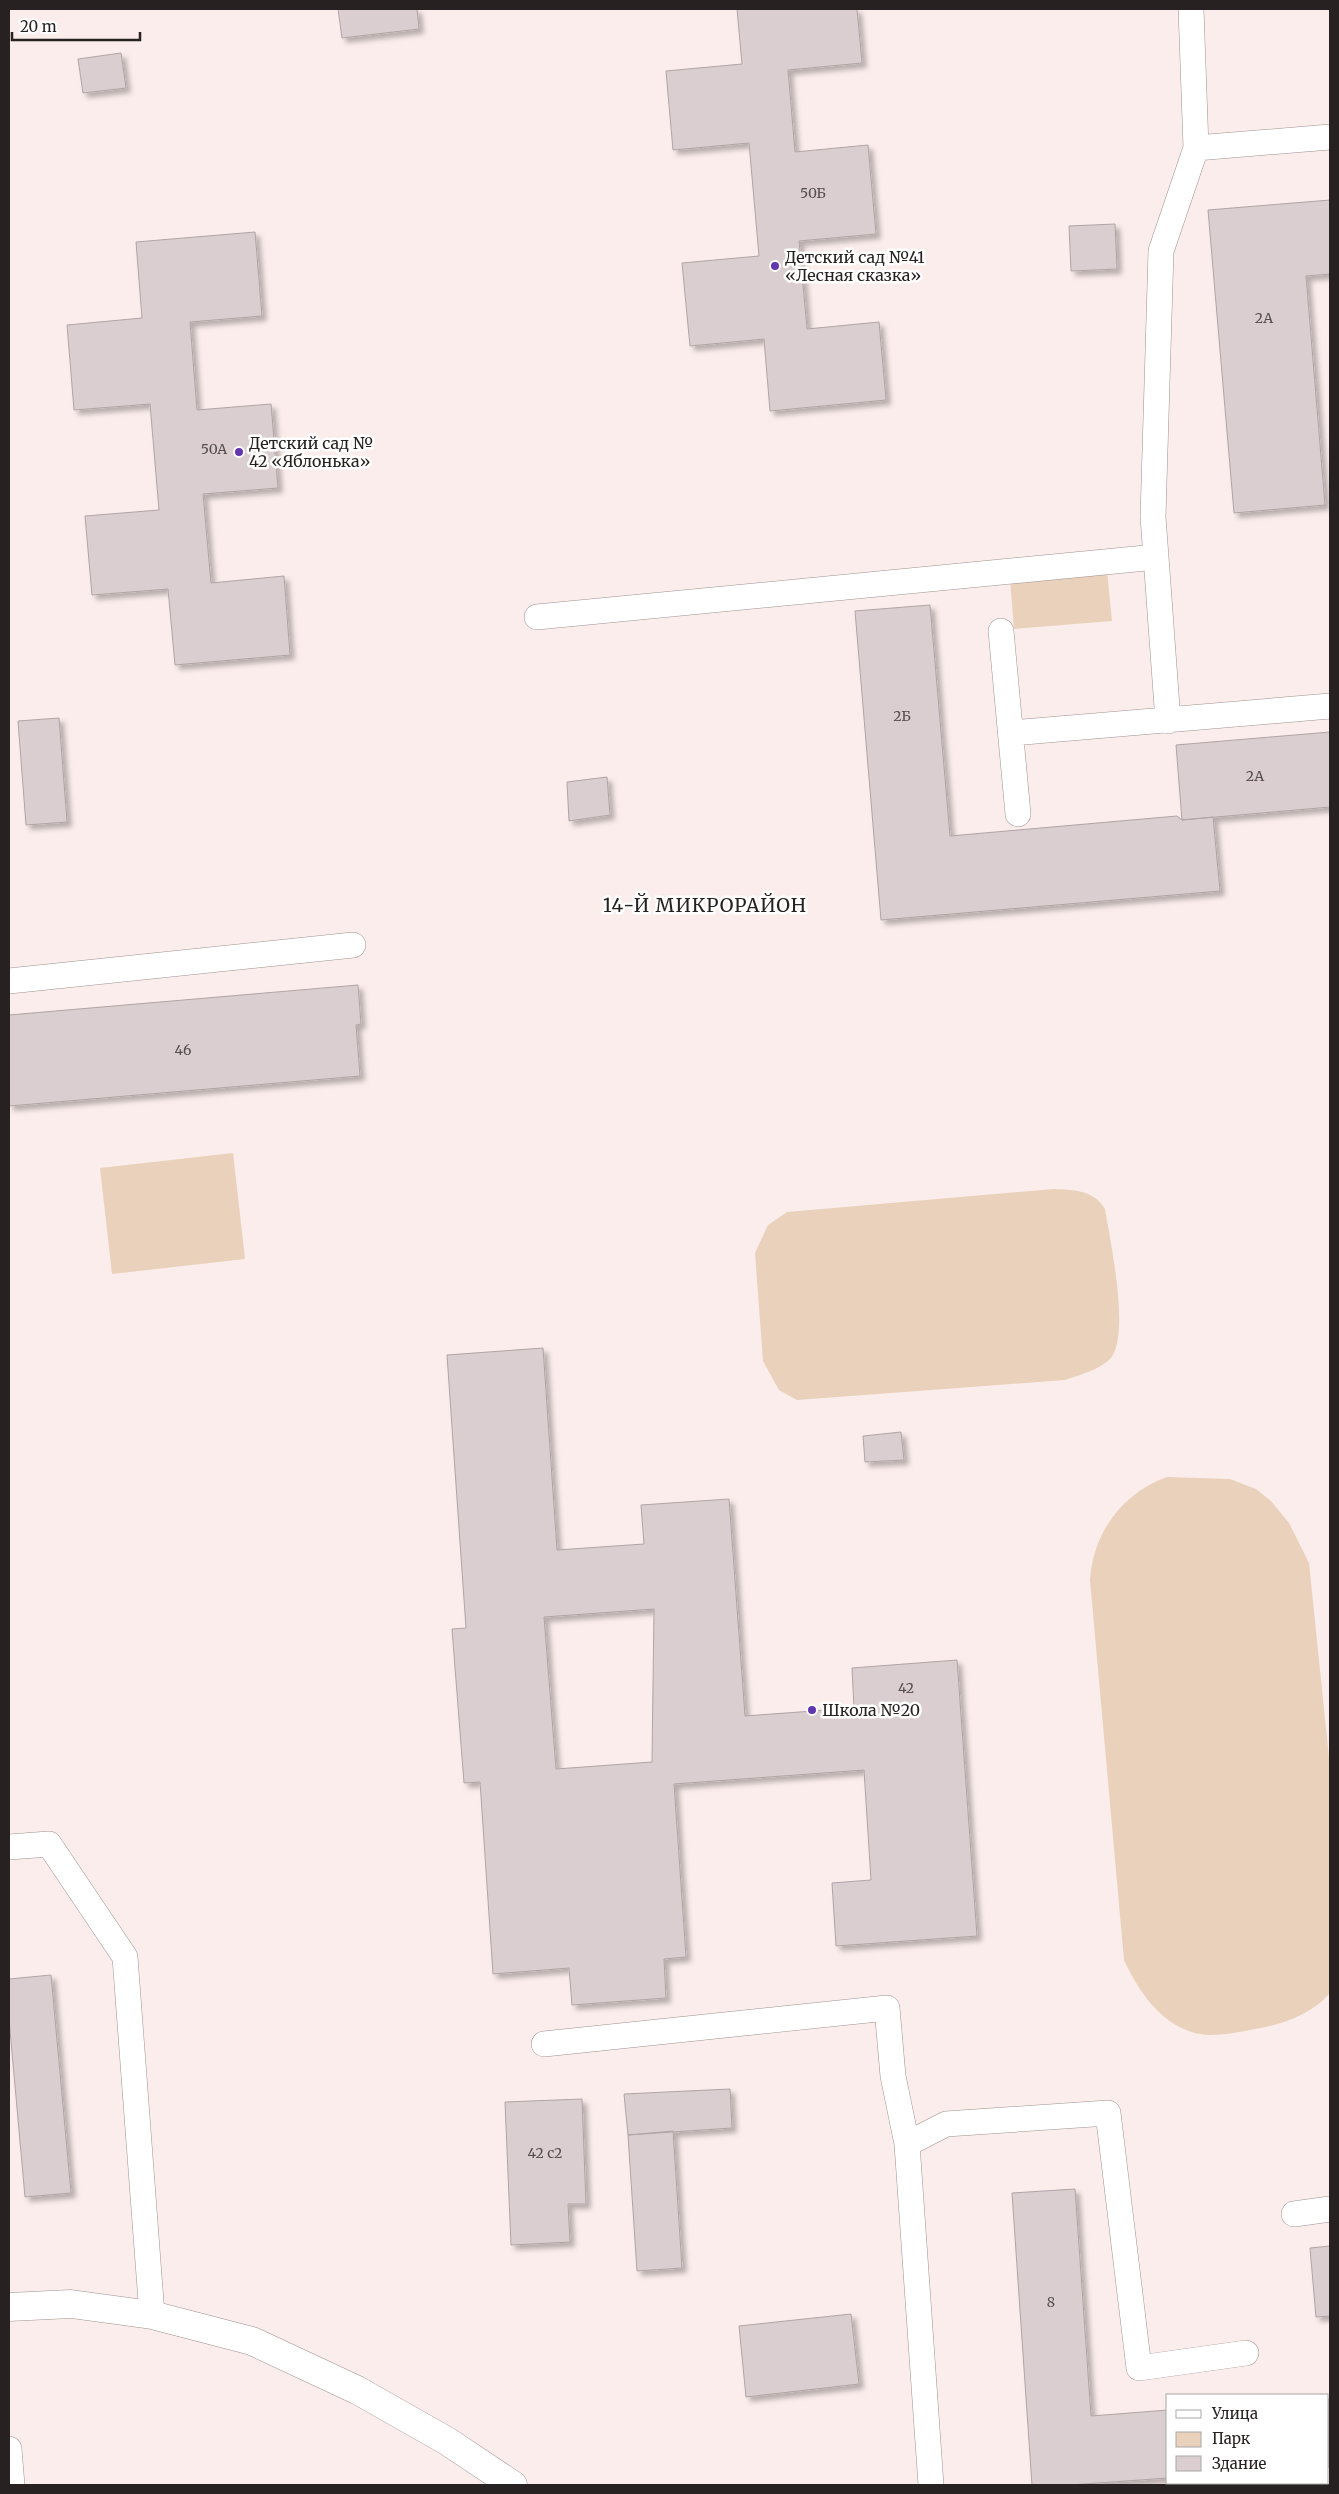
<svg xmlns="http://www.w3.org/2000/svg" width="1339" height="2494" font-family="Merriweather,serif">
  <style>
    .green { fill: #e9d1bc }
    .building { fill: #dbced0; stroke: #b1a4a6; fill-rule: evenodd; filter: url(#shadow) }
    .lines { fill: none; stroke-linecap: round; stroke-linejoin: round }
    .service-casing { stroke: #9e9290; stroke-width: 26 }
    .minor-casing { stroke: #9e9290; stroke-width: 29 }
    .service { stroke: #fff; stroke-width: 25 }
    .minor { stroke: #fff; stroke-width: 28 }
    .poi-dot { fill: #6136ae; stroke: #fff; stroke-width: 2 }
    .labels { text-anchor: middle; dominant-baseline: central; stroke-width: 5; stroke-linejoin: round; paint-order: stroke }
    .number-label { font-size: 14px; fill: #544d4d }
    .poi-label { font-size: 16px; fill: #272221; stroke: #fff; text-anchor: start }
    .quarter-label { font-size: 19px; letter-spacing: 1px; fill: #272221; stroke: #fff }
  </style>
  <defs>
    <filter id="shadow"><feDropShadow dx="4.5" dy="4.5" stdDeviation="2.5" flood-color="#0004"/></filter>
  </defs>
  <rect width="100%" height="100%" fill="#fbedeb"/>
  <!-- green -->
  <path class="green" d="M1107,570L1112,621L1014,629L1010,579Z
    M233,1153L245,1259L112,1274L100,1168Z
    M1054,1189C1074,1190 1094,1190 1105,1209C1110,1239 1131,1337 1110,1359C1099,1370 1079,1375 1065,1380L797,1400L779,1390L763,1361L755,1253L768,1225L787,1212Z
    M1167,1477L1230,1479L1256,1489L1271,1501L1289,1523L1309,1563L1330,1767V1993C1312,2014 1282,2025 1255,2029C1240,2032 1225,2035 1209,2035C1167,2033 1140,1995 1124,1960L1090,1580C1093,1533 1122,1493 1167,1477Z"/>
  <!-- building -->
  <path class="building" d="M338,9H417L419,29L342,38Z
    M737,9H857L862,63L788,70L795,152L868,145L876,234L799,241L807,329L879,322L886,400L770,411L764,339L690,346L682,263L759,256L749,143L673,150L666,71L742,64Z
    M121,53L126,88L83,93L78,59Z
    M1330,200V274L1306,276L1325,505L1234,513L1208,210Z
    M1115,224L1117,269L1071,271L1069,226Z
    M255,232L262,316L190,322L197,410L271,404L278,488L203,494L211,583L284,576L290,655L175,665L168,589L92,595L85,516L159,510L150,404L74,410L67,325L142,318L136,242Z
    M930,605L950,836L1177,816L1182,820L1213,817L1220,891L881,920L855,611Z
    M59,718L67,822L26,825L18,721Z
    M1330,732V807L1182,820L1176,745Z
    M607,777L610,815L569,821L567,782Z
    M358,985L361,1024L356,1025L360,1076L9,1106V1015Z
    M543,1348L557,1550L644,1544L641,1505L729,1499L745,1716L854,1708L852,1668L957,1660L977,1936L836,1946L832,1883L871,1880L864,1770L674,1784L686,1957L664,1959L666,1998L572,2005L569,1968L493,1974L480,1782L464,1783L452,1629L466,1628L447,1355ZM654,1609L652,1762L556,1769L544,1617Z
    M901,1432L904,1460L865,1462L863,1436Z
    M51,1975L71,2193L25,2197L9,2019V1979Z
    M730,2089L732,2128L628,2135L624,2094Z
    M582,2099L586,2204H568L570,2242L511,2245L505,2102Z
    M673,2131L682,2268L637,2271L628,2135Z
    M1075,2189L1091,2416L1168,2410V2478L1070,2485H1032L1012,2193Z
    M1330,2246V2316L1316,2317L1310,2248Z
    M851,2314L859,2384L746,2397L739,2326Z
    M1328,2399H1330V2467H1328Z"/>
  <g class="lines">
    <!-- service casing -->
    <g class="service-casing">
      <path id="service" d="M1196,148L1330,137
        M1156,557L1168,721
        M537,617L1156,557L1153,517L1161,251L1196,148L1191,9
        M1001,631L1018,814
        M1012,733L1330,706
        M9,981L353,945
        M9,1847L49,1844L125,1957L152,2315
        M544,2044L887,2008L893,2076L907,2144
        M1294,2214L1330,2209
        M9,2449L12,2485
        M931,2485L907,2144L946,2124L1108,2113L1139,2368L1246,2353"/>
    </g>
    <!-- minor casing -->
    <g class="minor-casing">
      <path id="minor" d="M9,2307L71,2304L152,2315L252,2341L357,2390L447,2441L513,2485"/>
    </g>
    <!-- service -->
    <use href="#service" class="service"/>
    <!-- minor -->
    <use href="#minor" class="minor"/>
  </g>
  <!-- markers -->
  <g class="poi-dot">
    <circle cx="775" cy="266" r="5"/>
    <circle cx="239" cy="452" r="5"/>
    <circle cx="812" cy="1710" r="5"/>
  </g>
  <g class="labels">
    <!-- number labels -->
    <g class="number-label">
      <text x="813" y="193">50Б</text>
      <text x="1264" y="318">2А</text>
      <text x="214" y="449">50А</text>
      <text x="902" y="716">2Б</text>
      <text x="1255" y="776">2А</text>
      <text x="183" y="1050">46</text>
      <text x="906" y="1688">42</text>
      <text x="545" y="2153">42 с2</text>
      <text x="1051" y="2302">8</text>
    </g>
    <!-- poi labels -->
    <g class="poi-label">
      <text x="785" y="257">Детский сад №41<tspan x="785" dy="18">«Лесная сказка»</tspan></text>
      <text x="249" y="443">Детский сад №<tspan x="249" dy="18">42 «Яблонька»</tspan></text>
      <text x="822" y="1710">Школа №20</text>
    </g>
    <!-- quarter labels -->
    <g class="quarter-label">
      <text x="705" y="905">14-Й МИКРОРАЙОН</text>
    </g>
  </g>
  <!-- border -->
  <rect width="1339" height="2494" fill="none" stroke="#272221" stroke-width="20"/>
  <!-- legend -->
  <rect x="1166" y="2394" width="162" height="90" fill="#ffffff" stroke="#a9a7a6"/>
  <rect x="1176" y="2410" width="25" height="8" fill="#ffffff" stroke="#a9a7a6"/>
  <text x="1212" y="2419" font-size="15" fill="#272221">Улица</text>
  <rect x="1176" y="2432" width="25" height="15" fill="#e9d1bc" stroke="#a9a7a6"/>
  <text x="1212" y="2444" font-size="15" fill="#272221">Парк</text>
  <rect x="1176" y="2456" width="25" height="15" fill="#dbced0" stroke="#a9a7a6"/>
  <text x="1212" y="2469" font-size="15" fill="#272221">Здание</text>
  <!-- scale -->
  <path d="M12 32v8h128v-8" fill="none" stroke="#272221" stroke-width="2.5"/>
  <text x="20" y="32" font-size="15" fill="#272221" stroke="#ffffff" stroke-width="4" paint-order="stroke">20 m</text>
</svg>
